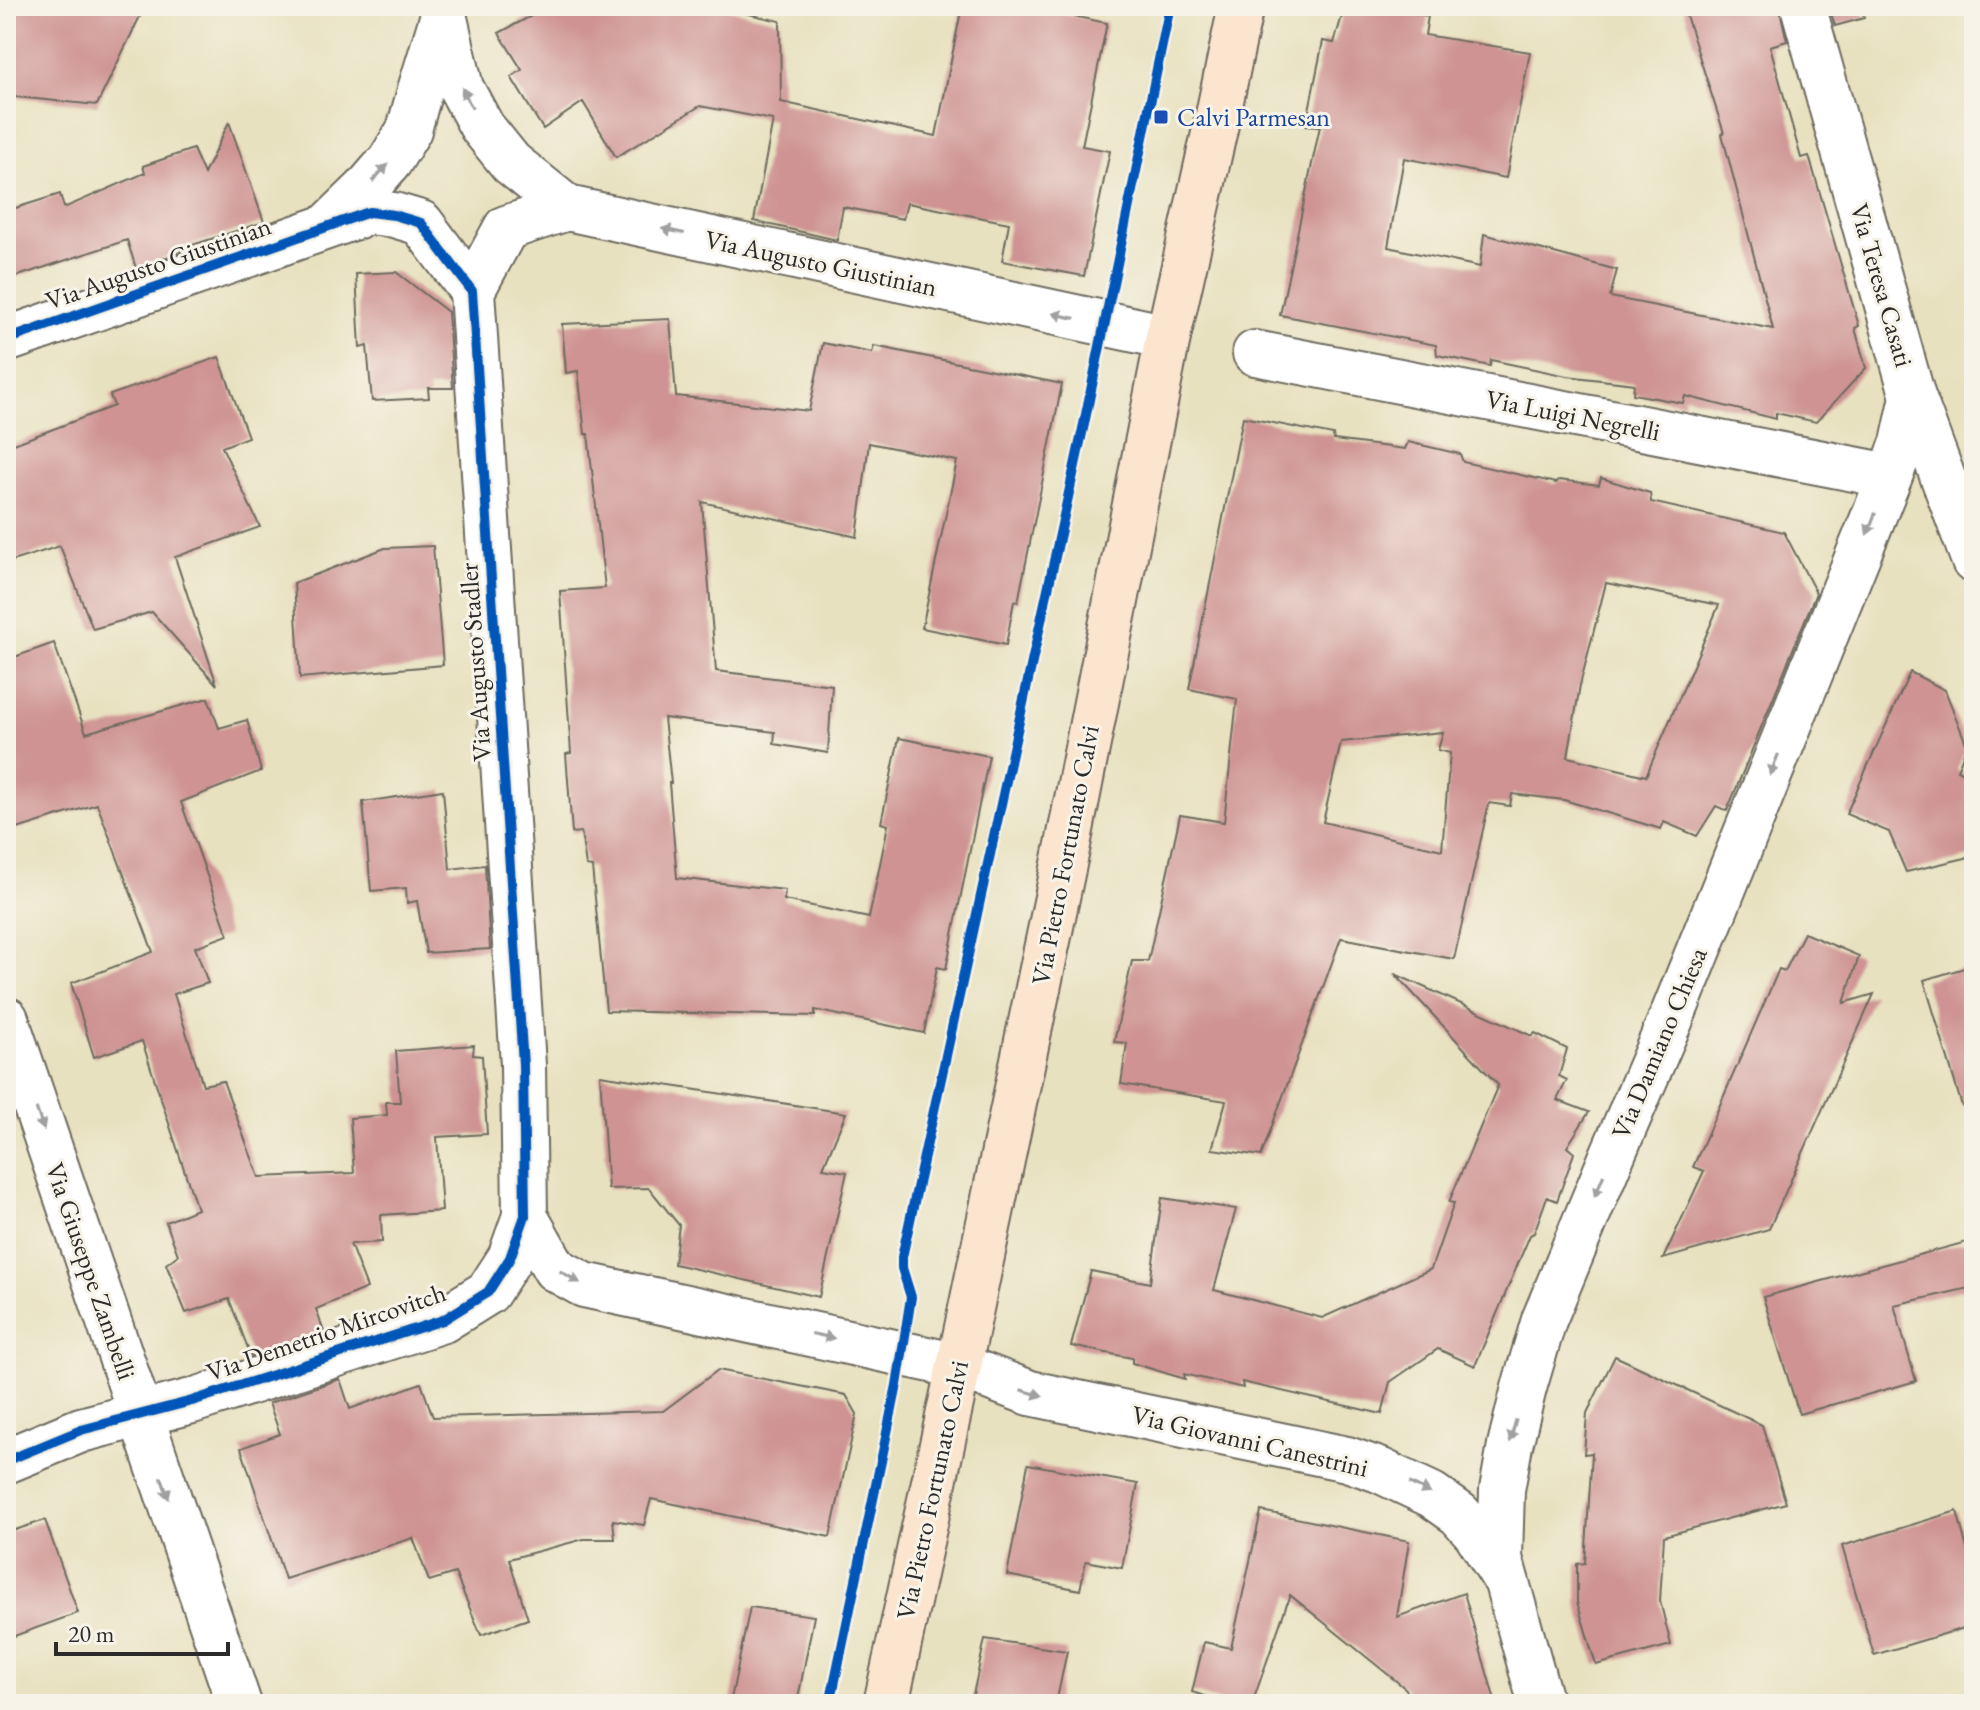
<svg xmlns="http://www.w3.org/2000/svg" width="1980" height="1710" font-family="'EB Garamond',serif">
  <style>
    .building { fill: #ce9392; fill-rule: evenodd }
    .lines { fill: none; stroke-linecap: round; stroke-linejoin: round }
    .street-casing { stroke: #6d6b5f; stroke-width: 48 }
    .secondary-casing { stroke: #6d6b5f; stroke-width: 48 }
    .street { stroke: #fff; stroke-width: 44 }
    .secondary { stroke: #fce5cf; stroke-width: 44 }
    .cycleway-casing { stroke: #f7f3e8; stroke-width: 15 }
    .cycleway { stroke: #0057b8; stroke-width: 10 }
    .oneway { fill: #a0a0a0 }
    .transit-dot { fill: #1a4fb4; stroke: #f7f3e8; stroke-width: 3 }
    .labels { text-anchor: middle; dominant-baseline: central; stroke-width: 6; stroke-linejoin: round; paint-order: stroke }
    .transit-label { font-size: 26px; fill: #164399; stroke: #f7f3e8; text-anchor: start }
    .street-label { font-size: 26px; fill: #2b2b2b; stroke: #f7f3e8 }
  </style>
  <rect width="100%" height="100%" fill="#f7f3e8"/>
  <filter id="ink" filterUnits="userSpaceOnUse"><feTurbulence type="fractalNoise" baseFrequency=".0125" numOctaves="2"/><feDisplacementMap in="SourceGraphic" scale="16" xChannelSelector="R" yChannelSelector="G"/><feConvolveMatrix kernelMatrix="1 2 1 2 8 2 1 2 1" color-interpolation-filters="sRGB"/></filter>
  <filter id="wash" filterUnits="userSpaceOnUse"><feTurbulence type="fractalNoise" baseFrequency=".006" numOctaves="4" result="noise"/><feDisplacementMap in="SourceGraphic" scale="32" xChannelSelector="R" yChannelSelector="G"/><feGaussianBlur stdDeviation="1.8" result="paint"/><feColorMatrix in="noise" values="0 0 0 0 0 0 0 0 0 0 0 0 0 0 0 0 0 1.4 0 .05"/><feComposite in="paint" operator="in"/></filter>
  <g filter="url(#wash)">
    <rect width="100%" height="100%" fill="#e8e1c0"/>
    <g id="blocks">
      <!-- building -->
      <path class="building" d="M6,6H145L97,105L6,96Z
        M550,6H713L780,21L781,102L936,136L962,6H1023L1107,23L1082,146L1110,151L1084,276L1002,261L1009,223L907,203L903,219L843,207L837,240L754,221L773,120L700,106L616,157L583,102L543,129L511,77L522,70L499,33Z
        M1345,6H1380L1428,16L1425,35L1530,52L1506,178L1404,158L1388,247L1480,267L1484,234L1617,270L1610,297L1773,329L1722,134L1724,133L1683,6H1779L1787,41L1770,46L1801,158L1809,156L1859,326L1855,328L1866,368L1816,422L1776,413V419L1685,396L1683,403L1633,394L1634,384L1567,376L1491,360L1490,366L1437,355L1436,345L1280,315L1320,126L1306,125L1323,41L1334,43Z
        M1829,6H1862L1864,18L1835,26Z
        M229,122L264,222L180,249L181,252L136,268L127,240L6,280V211L60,194L64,208L145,173L143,166L193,149L204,174Z
        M396,272L448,312L453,388H428L429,398L372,401L367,346L360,348L356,274Z
        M670,319L676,396L809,411L823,343L872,353L874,346L1062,384L1018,602L1014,601L1006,645L922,628L957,461L869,443L857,537L702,502L716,671L832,685L828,753L774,744L775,732L664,718L671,783H669L677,878L785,890L784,900L869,918L888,825L881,823L899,738L989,756L946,969L937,967L924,1033L815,1010V1016L606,1011L592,867L586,866L581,832L572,833L566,754L571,753L560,591L605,588L588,434H585L578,371L566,373L562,324Z
        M219,357L248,437L222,447L260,527L175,557L217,685L152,612L93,629L60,546L6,563V447L114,406L110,395Z
        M1243,417L1333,435L1334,440L1405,449L1408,442L1460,454L1463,462L1556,483L1559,480L1599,485L1601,478L1650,493L1651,502L1784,532L1816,593L1727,811L1716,806L1697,836L1664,822L1661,829L1564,800L1512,794L1510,806L1489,803L1454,959L1341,938L1261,1156L1212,1149L1226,1101L1121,1084L1127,1043L1114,1042L1132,961H1148L1180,815L1224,822L1237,699L1189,689ZM1606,583L1719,605L1646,776L1568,757L1580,685ZM1443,732L1438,750L1450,753L1442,850L1323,822L1341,742Z
        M433,546L443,665L300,678L294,583L385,548Z
        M54,643L86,733L208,698L219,728L247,720L261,771L181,802L228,935L195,947L208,983L174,994L203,1085L223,1081L259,1177L354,1173L350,1118L387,1115L386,1102H400L396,1051L474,1045L473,1055L482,1056L487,1134L437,1137L442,1211L381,1215L382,1242L350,1244L367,1288L316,1309L324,1332L251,1356L229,1299L186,1313L166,1264L178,1255L166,1222L197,1209L142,1041L94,1057L71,983L153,952L97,804L14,830L6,804V660Z
        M1910,672L1945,690L1967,746L1957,770L1974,779V856L1906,872L1889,832L1846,814Z
        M443,790L450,869L485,865L490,949L426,953L417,901L407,903L406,888L371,891L363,802Z
        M1804,933L1859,956L1844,1003L1874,994L1769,1229L1663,1259L1704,1171L1693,1167L1779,969L1785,971Z
        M1974,965V1104L1962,1106L1924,980Z
        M1395,974L1532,1036L1535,1033L1567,1049L1559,1076L1567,1080L1557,1100L1589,1112L1567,1147L1574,1153L1557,1201L1547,1197L1534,1233L1530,1235L1475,1366L1438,1349L1390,1382L1382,1414L1242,1382L1243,1388L1184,1374L1185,1379L1132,1363V1358L1071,1346L1091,1271L1150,1283L1162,1198L1236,1209L1214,1290L1322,1318L1431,1269L1454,1203L1449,1202L1498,1085Z
        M600,1075L846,1113L823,1168L847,1172L819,1297L674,1264L679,1225L649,1188L608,1189Z
        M1974,1240V1287L1894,1305L1916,1381L1799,1414L1763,1297Z
        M1615,1356L1762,1425L1786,1503L1664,1536L1660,1601L1671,1645L1596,1665L1577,1602V1564L1585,1563L1592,1453L1584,1454L1587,1413Z
        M718,1370L846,1395L857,1414L830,1537L651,1499L644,1525L613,1520L615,1539H584L509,1559L528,1619L481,1635L455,1573L429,1581L413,1538L285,1579L241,1448L280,1434L269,1403L340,1379L350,1409L421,1383L433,1417L663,1411Z
        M1028,1464L1138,1484L1122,1568L1086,1561L1080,1590L1007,1575Z
        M1261,1511L1409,1541L1397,1617L1464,1593L1496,1704H1411L1406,1689L1290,1595L1252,1704H1220V1701L1192,1692L1204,1642L1231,1648Z
        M1957,1511L1974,1575V1625L1874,1655L1842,1546Z
        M45,1520L78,1613L6,1639V1533Z
        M750,1607L814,1616L797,1704H730Z
        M985,1639L1067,1651L1056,1704H971Z"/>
    </g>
  </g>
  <g filter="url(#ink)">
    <use href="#blocks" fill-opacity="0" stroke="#6d6b5f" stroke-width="2"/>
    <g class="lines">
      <!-- street casing -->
      <g class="street-casing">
        <path id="street" d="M1803,6L1913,397L1974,561
          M444,14L461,88L482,127L511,163L567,208L1168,337
          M330,224L365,190L390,161L409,130L420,90L443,15
          M472,291L506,228L567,208
          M6,340L369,212L394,215L421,223L472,291L523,1065L525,1216L510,1258L488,1292L443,1320L192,1401L81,1430L6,1461
          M1255,353L1890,476
          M6,1019L239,1704
          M525,1216L555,1269L584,1285L959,1366L1030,1393L1347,1459L1379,1470L1432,1495L1459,1514L1476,1533L1503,1576
          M1541,1704L1500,1558L1502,1490L1510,1445L1524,1388L1544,1320L1612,1156L1671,1019L1890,476L1903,443L1913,397"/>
      </g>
      <!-- secondary casing -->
      <g class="secondary-casing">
        <path id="secondary" d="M886,1704L959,1366L1068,845L1168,337L1215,129L1241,6"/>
      </g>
      <!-- street -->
      <use href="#street" class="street"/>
      <!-- secondary -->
      <use href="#secondary" class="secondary"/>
      <!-- cycleway casing -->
      <g class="cycleway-casing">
        <path id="cycleway" d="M6,340L369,212L394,215L421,223L472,291L523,1065L525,1216L510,1258L488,1292L443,1320L192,1401L81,1430L6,1461
          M830,1704L897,1385L906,1329L911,1297L902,1268V1257L1084,424L1170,6"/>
      </g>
      <!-- cycleway -->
      <use href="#cycleway" class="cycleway"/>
    </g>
    <!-- one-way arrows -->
    <defs><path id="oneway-solid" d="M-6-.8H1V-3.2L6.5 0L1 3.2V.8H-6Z" transform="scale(2)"/></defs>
    <g class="oneway">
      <use href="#oneway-solid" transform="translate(467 98) rotate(-116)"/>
      <use href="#oneway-solid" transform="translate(380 173) rotate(-48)"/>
      <use href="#oneway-solid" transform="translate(673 231) rotate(-168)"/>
      <use href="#oneway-solid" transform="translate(1064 316) rotate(-168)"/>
      <use href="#oneway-solid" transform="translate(1871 524) rotate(112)"/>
      <use href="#oneway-solid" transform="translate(1774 765) rotate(112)"/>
      <use href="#oneway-solid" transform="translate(40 1119) rotate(71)"/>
      <use href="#oneway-solid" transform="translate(1599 1186) rotate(113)"/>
      <use href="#oneway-solid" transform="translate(570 1277) rotate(30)"/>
      <use href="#oneway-solid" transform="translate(823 1336) rotate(12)"/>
      <use href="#oneway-solid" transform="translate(1032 1393) rotate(16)"/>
      <use href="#oneway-solid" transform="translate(1513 1431) rotate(105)"/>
      <use href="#oneway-solid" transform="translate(165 1488) rotate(71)"/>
      <use href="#oneway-solid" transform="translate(1420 1488) rotate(26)"/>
    </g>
  </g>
  <!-- markers -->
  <rect class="transit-dot" x="1153" y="109" width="16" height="16" rx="4"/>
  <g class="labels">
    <!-- transit labels -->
    <g class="transit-label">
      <text x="1177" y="117">Calvi Parmesan</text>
    </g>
    <!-- street labels -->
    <g class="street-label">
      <text transform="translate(158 263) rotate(-19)">Via Augusto Giustinian</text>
      <text transform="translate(821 263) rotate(12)">Via Augusto Giustinian</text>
      <text transform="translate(1882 285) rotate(74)">Via Teresa Casati</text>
      <text transform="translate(1573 415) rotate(11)">Via Luigi Negrelli</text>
      <text transform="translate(475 662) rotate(-94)">Via Augusto Stadler</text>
      <text transform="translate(1065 855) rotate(-79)">Via Pietro Fortunato Calvi</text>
      <text transform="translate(1659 1043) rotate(-67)">Via Damiano Chiesa</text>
      <text transform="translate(91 1271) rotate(71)">Via Giuseppe Zambelli</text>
      <text transform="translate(326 1332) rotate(-19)">Via Demetrio Mircovitch</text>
      <text transform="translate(1250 1441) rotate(13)">Via Giovanni Canestrini</text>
      <text transform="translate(932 1490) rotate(-78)">Via Pietro Fortunato Calvi</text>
    </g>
  </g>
  <!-- margin -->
  <rect width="1980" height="1710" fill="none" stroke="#f7f3e8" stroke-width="32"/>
  <!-- scale -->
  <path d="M56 1642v12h172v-12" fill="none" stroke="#2b2b2b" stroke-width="4"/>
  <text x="68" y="1642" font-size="24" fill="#2b2b2b" stroke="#f7f3e8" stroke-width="6" paint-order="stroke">20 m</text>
</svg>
